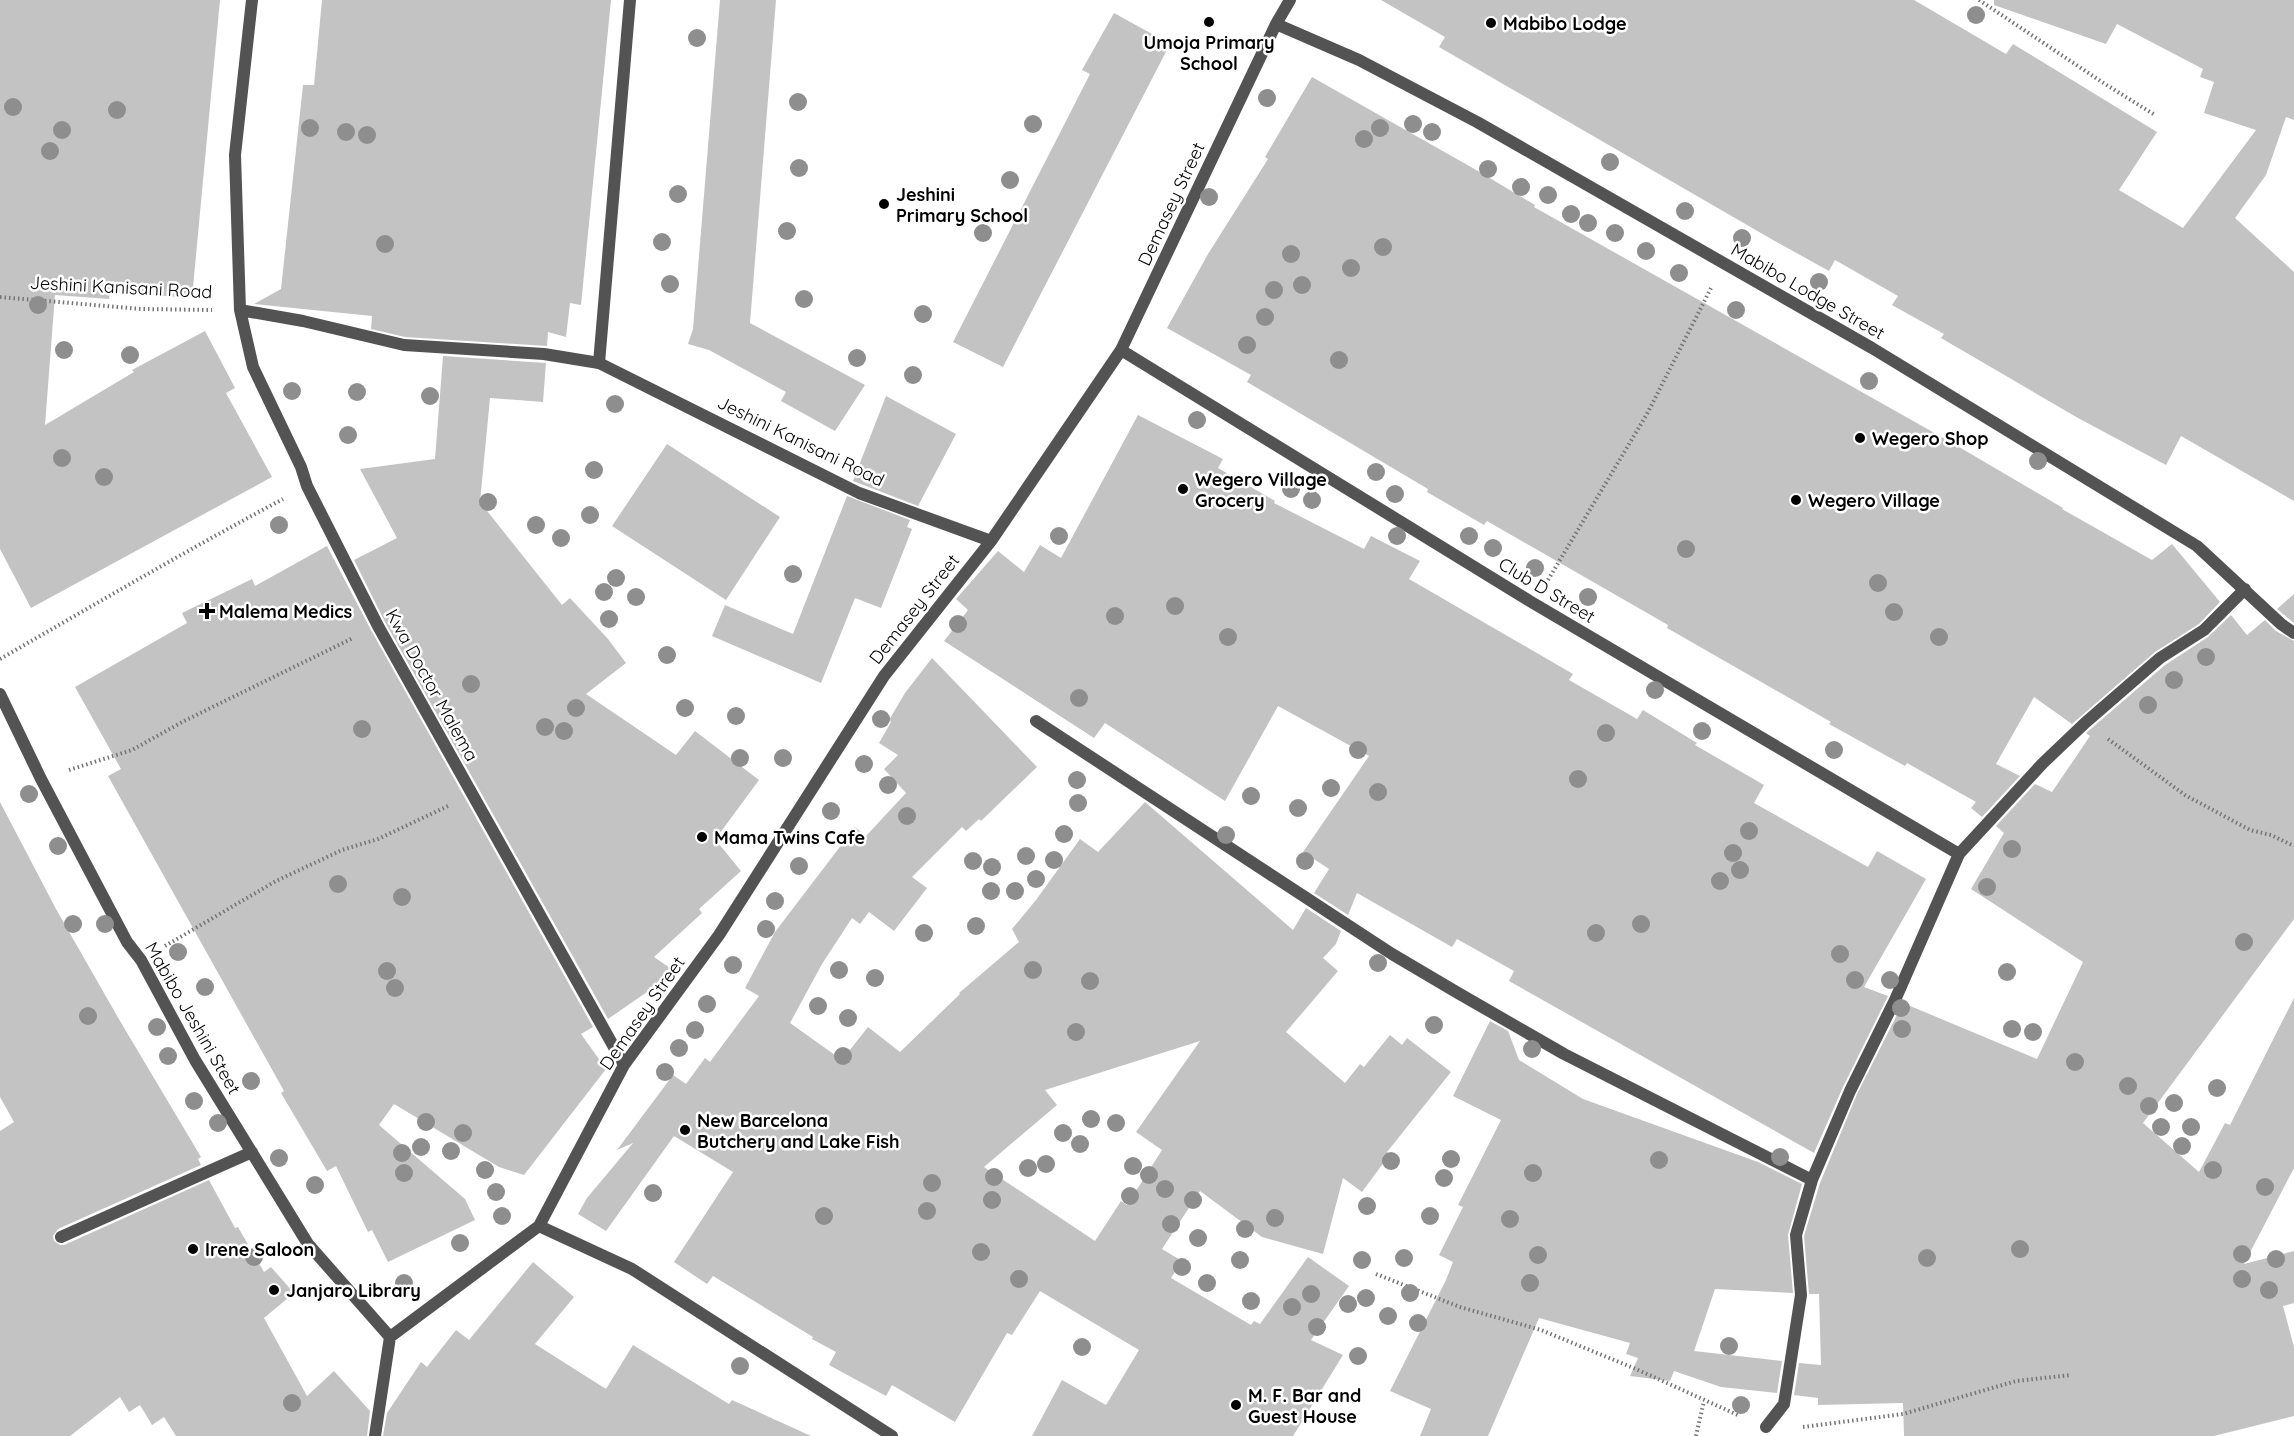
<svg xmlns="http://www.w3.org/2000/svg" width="2294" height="1436" font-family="Quicksand,sans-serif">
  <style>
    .building { fill: #c3c3c3; fill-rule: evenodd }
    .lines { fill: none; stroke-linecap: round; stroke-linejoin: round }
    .path { stroke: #757575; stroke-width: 4; stroke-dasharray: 1.5 3; stroke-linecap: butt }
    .service { stroke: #535353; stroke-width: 12 }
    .minor { stroke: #535353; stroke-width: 12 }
    .tree { fill: #8e8e8e }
    .poi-dot { fill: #000; stroke: #fff; stroke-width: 2 }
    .labels { text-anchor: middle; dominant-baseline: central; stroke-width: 5; stroke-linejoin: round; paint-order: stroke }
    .poi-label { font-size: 18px; font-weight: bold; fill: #000; stroke: #fff; text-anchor: start }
    .street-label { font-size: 18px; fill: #000; stroke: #fff }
  </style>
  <rect width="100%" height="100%" fill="#fff"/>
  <!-- building -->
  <path class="building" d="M0,0H220L192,298L110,292L109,299L55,295L45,425L134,372L132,370L205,331L235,388L226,393L272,477L31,608L0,549Z
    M322,0H611L581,305L570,303L566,337L548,332L547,346L405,337L371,329L372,316L254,304L281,289L303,85H314Z
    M720,0H776L750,323L865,385L835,431L781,401L786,392L709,350L688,344L693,329Z
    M1381,0H1914L2006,54L2013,44L2157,132L2119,190L2183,228L2256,130L2204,113L2214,82L2200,77L2203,69L2117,24L2106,44L1994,5V0H2294V120L2286,117L2266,175L2235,218L2294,272V501L2181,436L2166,465L2078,418L1941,338L1944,334L1892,305L1898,296L1835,260L1829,271L1773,240L1439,47L1445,37Z
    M1114,13L1170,44L1003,367L953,342L1090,74L1082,70Z
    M1312,77L1478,171L1535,205L1534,207L1954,444L2063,508L2062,509L2152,560L2172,544L2220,602L2199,624L2155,652L2072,724L2034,697L1996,764L2020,776L1982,817L1971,808L1976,802L1907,763L1905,766L1829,724L1831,722L1667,628L1668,625L1487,521L1484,525L1427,492L1428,489L1247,382L1251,375L1167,328L1208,254L1268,159L1265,157Z
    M443,356L546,363L543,402L490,398L480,502L562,605L570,598L608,639L626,663L586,694L676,755L695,731L759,780L717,837L721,842L719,844L741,871L699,909L702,913L654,957L676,972L608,1019L385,622L354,560L397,538L360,469L435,459Z
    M886,396L956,434L918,506L853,481Z
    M1138,415L1223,459L1218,468L1275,501L1274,503L1364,549L1371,536L1420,561L1409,579L1573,674L1569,680L1637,719L1643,710L1697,743L1695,745L1764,785L1754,803L1868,867L1877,851L1926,879L1864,987L1888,996L1843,1087L1814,1153L1509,981L1514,971L1457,939L1452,947L1357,893L1348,915L1314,893L1329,869L1303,852L1369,756L1278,706L1225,801L1105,723L1094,738L944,641L968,610L956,599L998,551L1024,572L1040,545L1061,558Z
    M667,444L780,517L726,600L612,526Z
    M847,496L910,520L907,527L912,529L881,608L855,598L821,683L712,636L725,605L793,634Z
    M327,546L371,630L593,1027L581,1034L606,1069L524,1175L499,1167L394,1104L379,1125L465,1199L475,1220L388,1262L372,1230L368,1232L336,1166L327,1171L281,1093L284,1091L108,776L121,769L75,687L187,623L182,613L252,579L255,586Z
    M2294,594V623L2277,609Z
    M2231,615L2247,635L2265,620L2276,631L2294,641V919L2143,1123L2199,1172L2225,1123L2230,1125L2294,998V1168L2244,1264L2294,1251V1303L2283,1306L2294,1347V1416L2214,1436H1904L1903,1403L1818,1405V1398L1794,1395L1799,1363L1821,1365L1819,1294H1809L1804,1236L1820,1183L1857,1094L1903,1003L2037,1059L2083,962L1971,889L2004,833L1996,826L2035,784L2052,792L2090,736L2086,733L2165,665L2208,637Z
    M932,658L1037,767L981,821L979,819L966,831L962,827L912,877L927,888L894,931L869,912L860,924L852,918L822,964L790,1023L842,1060L868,1027L900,1052L960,994L959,993L1019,942L1012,929L1036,900L1080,839L1098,852L1145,802L1293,930L1306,908L1341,931L1336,944L1323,958L1338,971L1286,1032L1345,1083L1360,1064L1364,1067L1390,1035L1402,1045L1407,1038L1451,1072L1387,1152L1390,1154L1362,1192L1343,1178L1323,1254L1262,1237L1200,1191L1162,1249L1182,1261L1171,1278L1251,1325L1254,1321L1260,1324L1308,1257L1349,1286L1311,1340L1343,1355L1293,1436H1032L1062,1380L1106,1405L1139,1350L1040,1291L1012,1335L1007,1333L955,1422L892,1385L886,1396L829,1365L836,1352L812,1339L813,1337L713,1276L707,1284L674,1262L733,1172L674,1136L606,1231L578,1214L587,1198L633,1143L617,1150L673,1075L686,1084L705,1058L710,1062L759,996L745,988L775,932L855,827L866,836L906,793L884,769L898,755L879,743L891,722L889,720L905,693ZM1200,1041L1136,1132L1162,1150L1127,1205L1121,1201L1095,1241L984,1167L1057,1105L1045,1090Z
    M0,802L56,909L120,1021L201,1157L198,1159L201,1165L58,1229L53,1236L54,1241L60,1245H64L209,1180L235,1228L238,1227L264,1272L271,1267L294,1293L264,1318L307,1396L334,1371L370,1411L367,1436H176L164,1417L152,1425L140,1405L129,1412L120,1397L70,1436H0V1131L14,1122L0,1097Z
    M1490,1021L1508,1031L1519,1060L1583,1099L1758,1162L1802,1184L1788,1235L1793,1293L1715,1289L1694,1351L1782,1361L1777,1393L1721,1387L1674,1371L1670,1381L1630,1376L1638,1358L1626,1354L1630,1343L1539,1318L1488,1436H1420L1431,1409L1390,1391L1446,1280L1453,1262L1439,1255L1463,1207L1458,1205L1501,1120L1453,1096Z
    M533,1262L574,1297L535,1344L606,1389L633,1345L729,1404L732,1400L811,1436H383L387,1413L421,1362L427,1367L456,1330L469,1340Z"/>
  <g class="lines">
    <!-- path -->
    <path class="path" d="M1979,0L2105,84L2155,115
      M0,297L141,309L212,310
      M1548,580L1647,414L1711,288
      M0,659C94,605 187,550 283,499
      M2108,739L2185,795L2250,830L2271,835L2294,846
      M69,770L132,750L184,721L353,638
      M165,946L276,881L342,850L378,839L448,806
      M1376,1274L1460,1307L1541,1330L1636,1369L1740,1416
      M1803,1427L1903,1414L2016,1381L2071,1375
      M1696,1436L1704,1401"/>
    <!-- service -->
    <path class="service" d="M599,363L630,0"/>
    <!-- minor -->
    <path class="minor" d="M252,0L235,155L240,310L253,367L301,467L307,486L378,626L624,1065
      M1276,24L1359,60L1477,122L1872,348L2197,546L2281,624L2294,633
      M240,310L303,321L404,345L544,354L599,363L859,493L991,541
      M1121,350L1533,603L1959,854
      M0,694L41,779L127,942L141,960L195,1060L308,1244L390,1337
      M1036,721L1392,954L1458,993L1564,1054L1812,1180
      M539,1226L632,1269L892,1436
      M61,1237L252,1152
      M1766,1427L1784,1404L1801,1295L1796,1235L1812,1180L1850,1091L1895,1000L1959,854L2043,763L2085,723L2160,658L2204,630L2245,589
      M375,1436L390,1337L539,1226L624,1065L719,935L884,676L991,541L1121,350L1276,24L1290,0"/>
  </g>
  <!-- trees -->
  <g class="tree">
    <circle cx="1976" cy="15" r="9"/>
    <circle cx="697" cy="38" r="9"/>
    <circle cx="1267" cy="98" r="9"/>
    <circle cx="798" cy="102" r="9"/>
    <circle cx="13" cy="107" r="9"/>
    <circle cx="117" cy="110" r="9"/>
    <circle cx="1033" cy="124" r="9"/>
    <circle cx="1413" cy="124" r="9"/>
    <circle cx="310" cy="128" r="9"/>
    <circle cx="1380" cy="128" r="9"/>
    <circle cx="62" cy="130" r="9"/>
    <circle cx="346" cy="132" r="9"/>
    <circle cx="1432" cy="132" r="9"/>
    <circle cx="367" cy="135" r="9"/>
    <circle cx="1364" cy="139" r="9"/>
    <circle cx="50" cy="151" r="9"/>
    <circle cx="1610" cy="162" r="9"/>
    <circle cx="799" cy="168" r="9"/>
    <circle cx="1488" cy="169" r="9"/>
    <circle cx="1010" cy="180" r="9"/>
    <circle cx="1521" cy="187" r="9"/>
    <circle cx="678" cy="194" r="9"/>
    <circle cx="1548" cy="195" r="9"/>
    <circle cx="1209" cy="197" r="9"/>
    <circle cx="1685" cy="211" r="9"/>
    <circle cx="1571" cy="214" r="9"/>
    <circle cx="1588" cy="223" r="9"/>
    <circle cx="787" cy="231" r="9"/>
    <circle cx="983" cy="233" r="9"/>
    <circle cx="1615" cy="233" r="9"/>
    <circle cx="1742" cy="238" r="9"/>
    <circle cx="662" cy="242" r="9"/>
    <circle cx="385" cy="244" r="9"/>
    <circle cx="1383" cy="247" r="9"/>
    <circle cx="1646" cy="251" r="9"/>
    <circle cx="1291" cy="254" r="9"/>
    <circle cx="1351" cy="268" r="9"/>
    <circle cx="1679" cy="273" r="9"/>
    <circle cx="1819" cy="282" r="9"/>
    <circle cx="670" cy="284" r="9"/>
    <circle cx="1302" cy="285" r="9"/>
    <circle cx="1274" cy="290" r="9"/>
    <circle cx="804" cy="299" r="9"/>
    <circle cx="38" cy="305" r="9"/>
    <circle cx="1736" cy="310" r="9"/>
    <circle cx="923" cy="314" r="9"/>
    <circle cx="1265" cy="317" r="9"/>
    <circle cx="1247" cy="345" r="9"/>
    <circle cx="64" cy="350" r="9"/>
    <circle cx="130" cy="355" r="9"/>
    <circle cx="857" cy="358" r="9"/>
    <circle cx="1339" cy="360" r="9"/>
    <circle cx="913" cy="375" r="9"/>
    <circle cx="1869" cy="381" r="9"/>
    <circle cx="292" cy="391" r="9"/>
    <circle cx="357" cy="392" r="9"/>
    <circle cx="430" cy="396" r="9"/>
    <circle cx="615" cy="404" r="9"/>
    <circle cx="1197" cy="420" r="9"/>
    <circle cx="348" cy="435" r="9"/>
    <circle cx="62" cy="458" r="9"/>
    <circle cx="2038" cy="461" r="9"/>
    <circle cx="594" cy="470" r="9"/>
    <circle cx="1376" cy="472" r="9"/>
    <circle cx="104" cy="477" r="9"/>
    <circle cx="1291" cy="489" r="9"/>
    <circle cx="1395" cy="494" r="9"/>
    <circle cx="1312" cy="500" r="9"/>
    <circle cx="488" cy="502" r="9"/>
    <circle cx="590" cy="515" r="9"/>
    <circle cx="279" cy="525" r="9"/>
    <circle cx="536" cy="525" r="9"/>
    <circle cx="1059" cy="536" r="9"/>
    <circle cx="1397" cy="536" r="9"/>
    <circle cx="1469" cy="536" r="9"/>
    <circle cx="561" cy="538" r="9"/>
    <circle cx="1493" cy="548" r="9"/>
    <circle cx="1686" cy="549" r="9"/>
    <circle cx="1535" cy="568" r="9"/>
    <circle cx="793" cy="574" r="9"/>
    <circle cx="616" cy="578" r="9"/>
    <circle cx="1878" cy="583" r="9"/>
    <circle cx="604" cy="592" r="9"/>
    <circle cx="636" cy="597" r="9"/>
    <circle cx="1588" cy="597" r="9"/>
    <circle cx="1175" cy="606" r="9"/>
    <circle cx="1894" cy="612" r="9"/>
    <circle cx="1115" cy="616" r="9"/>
    <circle cx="609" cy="619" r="9"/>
    <circle cx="958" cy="624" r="9"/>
    <circle cx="1228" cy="637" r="9"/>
    <circle cx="1939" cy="637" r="9"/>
    <circle cx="667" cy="655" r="9"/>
    <circle cx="2206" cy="657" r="9"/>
    <circle cx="2174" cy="680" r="9"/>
    <circle cx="471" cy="684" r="9"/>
    <circle cx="1655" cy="690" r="9"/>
    <circle cx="1079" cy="698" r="9"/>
    <circle cx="2148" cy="705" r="9"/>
    <circle cx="576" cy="708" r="9"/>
    <circle cx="685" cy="708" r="9"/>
    <circle cx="736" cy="716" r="9"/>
    <circle cx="881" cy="719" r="9"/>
    <circle cx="545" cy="727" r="9"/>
    <circle cx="362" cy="729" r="9"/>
    <circle cx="564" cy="731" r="9"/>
    <circle cx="1702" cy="731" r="9"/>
    <circle cx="1606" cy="733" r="9"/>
    <circle cx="1358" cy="750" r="9"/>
    <circle cx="1834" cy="750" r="9"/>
    <circle cx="740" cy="758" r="9"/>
    <circle cx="783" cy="758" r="9"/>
    <circle cx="864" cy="764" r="9"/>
    <circle cx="1578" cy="779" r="9"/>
    <circle cx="1077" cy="780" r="9"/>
    <circle cx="888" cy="785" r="9"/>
    <circle cx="1331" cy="788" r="9"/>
    <circle cx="1378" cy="792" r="9"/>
    <circle cx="29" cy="794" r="9"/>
    <circle cx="1251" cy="796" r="9"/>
    <circle cx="1078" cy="803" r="9"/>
    <circle cx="1298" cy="808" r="9"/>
    <circle cx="831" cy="811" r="9"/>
    <circle cx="907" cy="816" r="9"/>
    <circle cx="1749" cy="831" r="9"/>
    <circle cx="1064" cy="834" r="9"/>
    <circle cx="1226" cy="835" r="9"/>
    <circle cx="58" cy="846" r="9"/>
    <circle cx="2012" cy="849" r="9"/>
    <circle cx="1733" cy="853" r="9"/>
    <circle cx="1026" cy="856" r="9"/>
    <circle cx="1054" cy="860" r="9"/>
    <circle cx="973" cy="861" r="9"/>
    <circle cx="1305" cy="861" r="9"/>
    <circle cx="799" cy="866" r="9"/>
    <circle cx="992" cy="867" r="9"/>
    <circle cx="1740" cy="870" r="9"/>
    <circle cx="1036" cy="879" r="9"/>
    <circle cx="1720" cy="881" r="9"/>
    <circle cx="338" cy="884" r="9"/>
    <circle cx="1987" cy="887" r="9"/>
    <circle cx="991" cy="891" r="9"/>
    <circle cx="1015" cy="891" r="9"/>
    <circle cx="402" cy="897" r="9"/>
    <circle cx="775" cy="901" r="9"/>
    <circle cx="73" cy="924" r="9"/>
    <circle cx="105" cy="924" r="9"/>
    <circle cx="1641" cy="924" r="9"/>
    <circle cx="976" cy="926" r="9"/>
    <circle cx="766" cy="929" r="9"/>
    <circle cx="924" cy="933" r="9"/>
    <circle cx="1596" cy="933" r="9"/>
    <circle cx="2244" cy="942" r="9"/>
    <circle cx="178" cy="952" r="9"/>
    <circle cx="1840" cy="954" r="9"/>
    <circle cx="1378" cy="963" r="9"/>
    <circle cx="733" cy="965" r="9"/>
    <circle cx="839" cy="970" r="9"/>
    <circle cx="1033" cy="970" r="9"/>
    <circle cx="387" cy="971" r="9"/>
    <circle cx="2007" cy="972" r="9"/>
    <circle cx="875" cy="978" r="9"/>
    <circle cx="1855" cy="980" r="9"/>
    <circle cx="1890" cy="980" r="9"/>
    <circle cx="1090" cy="981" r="9"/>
    <circle cx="205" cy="987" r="9"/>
    <circle cx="395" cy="988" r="9"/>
    <circle cx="707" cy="1004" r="9"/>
    <circle cx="818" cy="1006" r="9"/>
    <circle cx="1901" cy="1008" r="9"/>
    <circle cx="88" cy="1016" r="9"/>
    <circle cx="848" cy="1018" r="9"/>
    <circle cx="1434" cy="1025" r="9"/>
    <circle cx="157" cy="1027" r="9"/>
    <circle cx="1902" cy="1029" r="9"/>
    <circle cx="2012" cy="1029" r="9"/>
    <circle cx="695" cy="1030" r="9"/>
    <circle cx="1076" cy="1032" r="9"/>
    <circle cx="2033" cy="1032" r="9"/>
    <circle cx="679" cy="1048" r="9"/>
    <circle cx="1532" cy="1049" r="9"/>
    <circle cx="168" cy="1056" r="9"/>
    <circle cx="843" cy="1056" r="9"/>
    <circle cx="2075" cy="1062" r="9"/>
    <circle cx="665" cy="1072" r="9"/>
    <circle cx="251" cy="1081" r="9"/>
    <circle cx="2128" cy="1086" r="9"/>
    <circle cx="2217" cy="1088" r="9"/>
    <circle cx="194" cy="1101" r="9"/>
    <circle cx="2174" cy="1103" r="9"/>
    <circle cx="2149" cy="1106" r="9"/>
    <circle cx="1091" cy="1119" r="9"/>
    <circle cx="426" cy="1122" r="9"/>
    <circle cx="218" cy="1123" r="9"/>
    <circle cx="1116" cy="1123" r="9"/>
    <circle cx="2161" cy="1127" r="9"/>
    <circle cx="2191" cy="1127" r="9"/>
    <circle cx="463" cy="1133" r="9"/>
    <circle cx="1063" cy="1133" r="9"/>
    <circle cx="1080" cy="1144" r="9"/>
    <circle cx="2182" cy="1146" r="9"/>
    <circle cx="421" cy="1147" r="9"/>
    <circle cx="451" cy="1151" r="9"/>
    <circle cx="402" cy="1153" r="9"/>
    <circle cx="1780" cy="1157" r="9"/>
    <circle cx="279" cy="1158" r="9"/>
    <circle cx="1451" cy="1159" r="9"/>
    <circle cx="1659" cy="1160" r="9"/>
    <circle cx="1391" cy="1161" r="9"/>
    <circle cx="1046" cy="1164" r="9"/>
    <circle cx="1133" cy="1166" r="9"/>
    <circle cx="1028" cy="1168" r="9"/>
    <circle cx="485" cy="1170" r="9"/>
    <circle cx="2213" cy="1170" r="9"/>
    <circle cx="404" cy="1173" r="9"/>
    <circle cx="1533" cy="1173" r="9"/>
    <circle cx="1149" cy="1175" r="9"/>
    <circle cx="994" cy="1177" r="9"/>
    <circle cx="1444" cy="1178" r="9"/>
    <circle cx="932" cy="1183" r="9"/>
    <circle cx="315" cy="1185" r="9"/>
    <circle cx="2265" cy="1187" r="9"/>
    <circle cx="1165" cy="1189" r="9"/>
    <circle cx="496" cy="1192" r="9"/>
    <circle cx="653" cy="1193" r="9"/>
    <circle cx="1130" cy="1196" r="9"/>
    <circle cx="992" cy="1200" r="9"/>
    <circle cx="1193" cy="1200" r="9"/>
    <circle cx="1367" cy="1206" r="9"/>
    <circle cx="927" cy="1211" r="9"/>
    <circle cx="502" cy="1216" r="9"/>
    <circle cx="824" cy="1216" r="9"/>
    <circle cx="1430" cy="1216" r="9"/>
    <circle cx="1275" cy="1218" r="9"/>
    <circle cx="1510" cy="1219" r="9"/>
    <circle cx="1171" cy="1224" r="9"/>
    <circle cx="1245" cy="1229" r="9"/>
    <circle cx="1198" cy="1238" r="9"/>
    <circle cx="460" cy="1243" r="9"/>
    <circle cx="2020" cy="1249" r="9"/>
    <circle cx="981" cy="1252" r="9"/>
    <circle cx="2242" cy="1254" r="9"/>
    <circle cx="1538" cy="1255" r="9"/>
    <circle cx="254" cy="1257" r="9"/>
    <circle cx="1404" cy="1258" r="9"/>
    <circle cx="1927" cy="1258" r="9"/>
    <circle cx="2276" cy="1259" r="9"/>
    <circle cx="1240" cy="1260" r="9"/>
    <circle cx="1362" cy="1260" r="9"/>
    <circle cx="1182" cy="1267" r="9"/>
    <circle cx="1019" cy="1279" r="9"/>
    <circle cx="2242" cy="1279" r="9"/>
    <circle cx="404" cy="1283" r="9"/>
    <circle cx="1207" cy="1283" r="9"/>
    <circle cx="1530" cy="1283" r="9"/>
    <circle cx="2269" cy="1290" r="9"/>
    <circle cx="1410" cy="1293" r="9"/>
    <circle cx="1311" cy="1294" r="9"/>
    <circle cx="1366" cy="1298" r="9"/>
    <circle cx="1251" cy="1301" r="9"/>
    <circle cx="1348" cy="1304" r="9"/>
    <circle cx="1292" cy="1307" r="9"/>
    <circle cx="1388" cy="1316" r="9"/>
    <circle cx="1418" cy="1323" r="9"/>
    <circle cx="1317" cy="1327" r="9"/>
    <circle cx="1729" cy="1346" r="9"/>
    <circle cx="1082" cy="1347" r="9"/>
    <circle cx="1358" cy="1356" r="9"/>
    <circle cx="740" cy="1366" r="9"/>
    <circle cx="292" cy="1403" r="9"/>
    <circle cx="1741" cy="1405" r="9"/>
  </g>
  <!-- markers -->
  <g class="poi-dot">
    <circle cx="1209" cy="22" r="6"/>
    <circle cx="1491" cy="23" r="6"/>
    <circle cx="884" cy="204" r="6"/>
    <circle cx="1860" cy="438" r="6"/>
    <circle cx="1183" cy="489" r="6"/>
    <circle cx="1796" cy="500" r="6"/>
    <path d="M204 602h6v6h6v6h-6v6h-6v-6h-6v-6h6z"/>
    <circle cx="702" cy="837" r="6"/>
    <circle cx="685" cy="1130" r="6"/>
    <circle cx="193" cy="1249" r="6"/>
    <circle cx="274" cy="1290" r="6"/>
    <circle cx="1236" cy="1405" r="6"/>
  </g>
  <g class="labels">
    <!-- poi labels -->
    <g class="poi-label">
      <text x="1503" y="23">Mabibo Lodge</text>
      <text x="1209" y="42" text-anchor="middle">Umoja Primary<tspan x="1209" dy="21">School</tspan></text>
      <text x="896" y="194">Jeshini<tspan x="896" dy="21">Primary School</tspan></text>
      <text x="1872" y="438">Wegero Shop</text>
      <text x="1195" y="479">Wegero Village<tspan x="1195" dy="21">Grocery</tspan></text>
      <text x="1808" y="500">Wegero Village</text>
      <text x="219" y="611">Malema Medics</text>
      <text x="714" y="837">Mama Twins Cafe</text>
      <text x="697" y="1120">New Barcelona<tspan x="697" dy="21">Butchery and Lake Fish</tspan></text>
      <text x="205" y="1249">Irene Saloon</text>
      <text x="286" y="1290">Janjaro Library</text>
      <text x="1248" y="1395">M. F. Bar and<tspan x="1248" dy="21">Guest House</tspan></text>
    </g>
    <!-- street labels -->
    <g class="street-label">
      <text transform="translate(1171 204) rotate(-65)">Demasey Street</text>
      <text transform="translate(121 287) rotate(3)">Jeshini Kanisani Road</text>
      <text transform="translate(1808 291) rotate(30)">Mabibo Lodge Street</text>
      <text transform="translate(801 441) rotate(26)">Jeshini Kanisani Road</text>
      <text transform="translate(1547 590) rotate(31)">Club D Street</text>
      <text transform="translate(914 609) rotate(-52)">Demasey Street</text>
      <text transform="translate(432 685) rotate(61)">Kwa Doctor Malema</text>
      <text transform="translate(642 1013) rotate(-55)">Demasey Street</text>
      <text transform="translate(193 1018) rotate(60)">Mabibo Jeshini Steet</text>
    </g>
  </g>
</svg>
